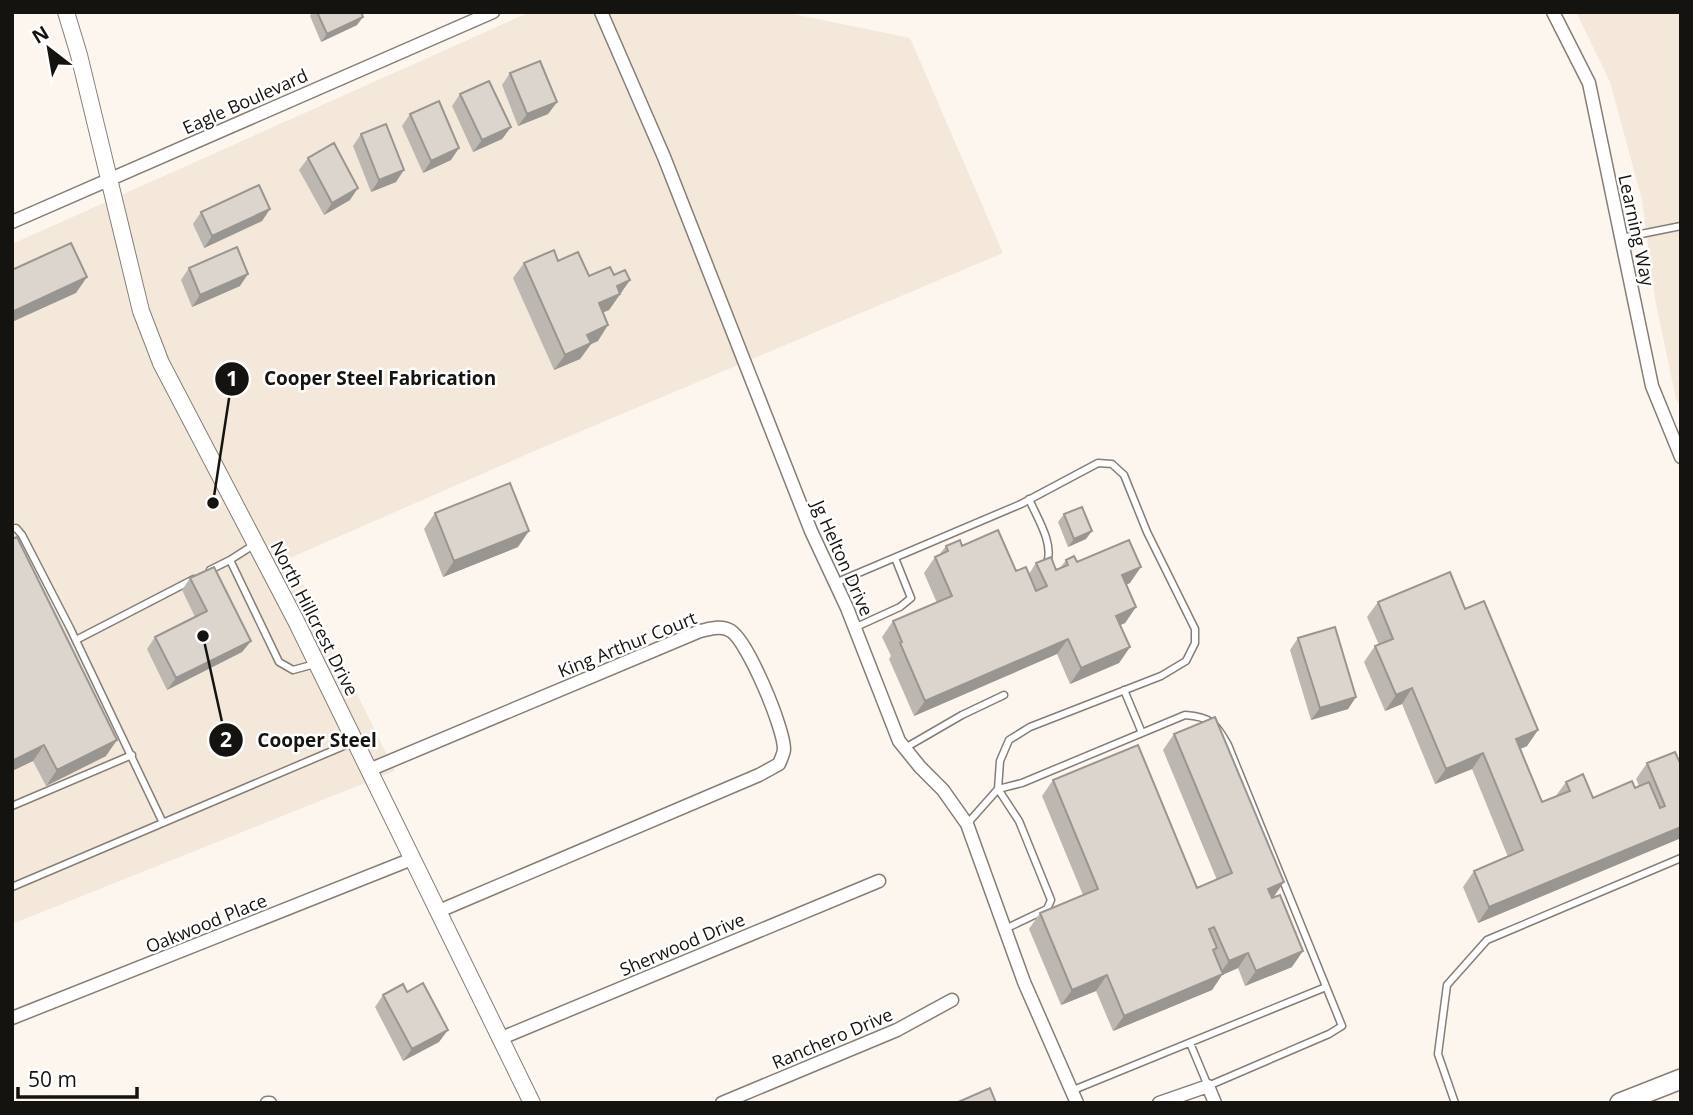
<svg xmlns="http://www.w3.org/2000/svg" width="1693" height="1115" font-family="'Open Sans',sans-serif">
  <style>
    .built { fill: #f4e8db }
    .lines { fill: none; stroke-linecap: round; stroke-linejoin: round }
    .service-casing { stroke: #847e77; stroke-width: 9 }
    .minor-casing { stroke: #847e77; stroke-width: 15 }
    .tertiary-casing { stroke: #847e77; stroke-width: 18 }
    .primary-casing { stroke: #847e77; stroke-width: 22 }
    .service { stroke: #fff; stroke-width: 6 }
    .minor { stroke: #fff; stroke-width: 12 }
    .tertiary { stroke: #fff; stroke-width: 16 }
    .primary { stroke: #fff; stroke-width: 19 }
    .wall { fill: #bcb7b0 }
    .shaded-wall { fill: #999590 }
    .building { fill: #dbd5cd; stroke: #999590; stroke-width: 2 }
    .labels { text-anchor: middle; dominant-baseline: central; stroke-width: 5; stroke-linejoin: round; paint-order: stroke }
    .street-label { font-size: 18px; fill: #151310; stroke: #fff }
    .leader { fill: none; stroke: #151310; stroke-width: 2.5 }
    .callout-dot { fill: #151310; stroke: #fff; stroke-width: 2.5 }
    .mark-label { font-size: 21px; text-anchor: middle; font-weight: bold; fill: #fff }
    .callout-label { font-size: 19px; text-anchor: middle; font-weight: bold; fill: #151310; stroke: #fff; stroke-width: 5; stroke-linejoin: round; paint-order: stroke }
  </style>
  <rect width="100%" height="100%" fill="#fdf6ef"/>
  <!-- built -->
  <path class="built" d="M530,12H784L910,38L1003,253L539,449L290,558L395,771L12,924V244Z
    M1576,12H1681V408L1676,399L1655,299L1642,200L1610,82Z"/>
  <g class="lines">
    <!-- service casing -->
    <g class="service-casing">
      <path id="service" d="M1621,238L1681,226
        M1029,499C1037,518 1054,543 1047,563
        M12,529L16,528L22,535L70,628L163,823
        M255,544L230,560L279,662L293,670L315,664
        M210,570L230,560
        M835,583L1021,504L1098,463L1112,464L1124,475L1147,532L1195,629V643L1186,661L1161,676L1030,727L1009,740L1000,761L998,789L967,824
        M854,628L900,607L911,598L895,558
        M76,640L194,579
        M1124,690L1142,733
        M905,748L962,715L1004,695
        M12,806L132,755
        M12,887L353,742
        M1005,929L1047,909L1051,900L1019,821L998,789L1022,783L1185,715C1211,717 1216,723 1228,745L1342,1026L1329,1034L1208,1086L1190,1043
        M1071,1091L1326,987
        M1455,1103L1438,1054L1447,985L1487,940L1681,858"/>
    </g>
    <!-- minor casing -->
    <g class="minor-casing">
      <path id="minor" d="M601,12L664,157L811,531L847,608L899,741L920,767L943,790L967,824L1024,982L1077,1103
        M1553,12L1589,83L1652,386L1681,457
        M12,222L493,12
        M369,770L700,631C710,629 721,625 731,631C748,642 784,728 784,749C784,753 781,759 779,764L759,775L439,911
        M12,1018L412,859
        M499,1039L879,881
        M267,1103H270
        M722,1103L897,1030L952,1000
        M1159,1103L1208,1086L1215,1103"/>
    </g>
    <!-- tertiary casing -->
    <g class="tertiary-casing">
      <path id="tertiary" d="M66,12L79,55L141,311L161,363L296,621L532,1103"/>
    </g>
    <!-- primary casing -->
    <g class="primary-casing">
      <path id="primary" d="M1620,1103L1681,1079"/>
    </g>
    <!-- service -->
    <use href="#service" class="service"/>
    <!-- minor -->
    <use href="#minor" class="minor"/>
    <!-- tertiary -->
    <use href="#tertiary" class="tertiary"/>
    <!-- primary -->
    <use href="#primary" class="primary"/>
  </g>
  <!-- wall -->
  <path class="wall" d="M312,12H361L357,25L321,42L310,16Z
    M510,73L557,102L548,114L518,126L502,85Z
    M460,94L511,127L502,139L473,152L452,106Z
    M410,114L451,160L423,173L402,126Z
    M361,134L396,182L371,192L353,146Z
    M308,158L350,200L324,215L299,170Z
    M270,209L262,221L204,248L193,224L201,212Z
    M558,261L589,276L614,275L630,280L609,310L603,312L598,341L591,344L580,359L554,370L513,278L524,263Z
    M189,268L240,286L192,307L181,280Z
    M435,513L518,547L443,577L424,529Z
    M1064,514L1086,539L1068,547L1058,522Z
    M12,539L106,756L46,786L33,761L12,771Z
    M946,546H962L1016,571L1029,574L1036,563L1056,570L1060,568L1066,560L1077,562L1130,583L1126,585L1136,607L1125,623L1120,625L1130,647L1119,663L1070,684L1057,654L914,716L889,659L891,656L882,637L893,621L937,603L924,573L935,557L939,555Z
    M190,578L251,641L242,652L167,690L147,649L155,637L195,617L182,590Z
    M1378,602L1465,609L1538,730L1527,746L1520,749L1542,802L1555,797L1566,782L1593,798L1635,788L1639,786L1636,779L1647,763L1681,838L1478,923L1463,887L1474,871L1508,857L1472,769L1435,784L1402,704L1385,711L1364,662L1375,646L1379,645L1367,617Z
    M1298,638L1356,697L1348,709L1311,720L1290,650Z
    M1174,734L1272,898L1292,967L1245,986L1238,968L1222,975L1212,990L1113,1031L1096,991L1061,1005L1029,929L1040,913L1083,895L1042,796L1053,780L1197,888L1217,880L1163,750Z
    M407,992L439,1042L403,1061L375,1007L383,995Z"/>
  <!-- shaded-wall -->
  <path class="shaded-wall" d="M363,17L357,25L321,42L327,34Z
    M557,102L548,114L518,126L527,114Z
    M511,127L502,139L473,152L482,140Z
    M459,148L451,160L423,173L431,161Z
    M404,170L396,182L371,192L379,180Z
    M358,188L350,200L324,215L332,203Z
    M270,209L262,221L204,248L212,236Z
    M248,274L240,286L192,307L200,295Z
    M87,277L76,293L12,322V312Z
    M630,280L609,310L588,319L599,303L617,286Z
    M608,325L598,341L591,344L580,359L554,370L565,355L587,335Z
    M529,531L518,547L443,577L454,561Z
    M1092,531L1086,539L1068,547L1074,539Z
    M1141,567L1130,583L1111,591L1122,575Z
    M1136,607L1125,623L1105,632L1116,616Z
    M1068,639L1057,654L914,716L925,701Z
    M251,641L242,652L167,690L176,678Z
    M1130,647L1119,663L1070,684L1081,668Z
    M1412,688L1402,704L1385,711L1396,695Z
    M1356,697L1348,709L1311,720L1320,708Z
    M1538,730L1527,746L1505,755L1516,739Z
    M117,740L106,756L46,786L57,770Z
    M44,745L33,761L12,771V761Z
    M1483,753L1472,769L1435,784L1446,769Z
    M1681,827V838L1478,923L1489,907Z
    M1284,882L1273,898L1268,889Z
    M1303,951L1292,967L1245,986L1256,971Z
    M1248,953L1238,968L1222,975L1212,990L1113,1031L1124,1016L1218,976L1229,961Z
    M1107,975L1096,991L1061,1005L1072,990Z
    M448,1030L439,1042L403,1061L412,1049Z"/>
  <!-- building -->
  <path class="building" d="M317,12H361L363,17L327,34Z
    M540,61L557,102L527,114L510,73Z
    M489,81L511,127L482,140L460,94Z
    M439,101L459,148L431,161L410,114Z
    M386,124L404,170L379,180L361,134Z
    M334,143L358,188L332,203L308,158Z
    M259,185L270,209L212,236L201,212Z
    M71,243L87,277L12,312V270Z
    M237,247L248,274L200,295L189,268Z
    M554,250L558,261L578,252L589,276L610,267L614,275L625,270L630,280L617,286L620,294L599,303L608,325L587,335L591,343L565,355L524,263Z
    M510,483L529,531L454,561L435,513Z
    M1082,507L1092,531L1074,539L1064,514Z
    M998,530L1016,571L1026,567L1036,591L1047,586L1036,563L1051,557L1056,570L1068,565L1066,560L1074,556L1077,562L1129,540L1141,567L1122,575L1136,607L1116,616L1130,647L1081,668L1068,639L925,701L900,643L902,642L893,621L952,596L935,557L948,551L946,546L960,540L962,546Z
    M17,537L117,740L57,770L44,745L12,761V539Z
    M214,567L251,641L176,678L155,637L207,611L190,578Z
    M1450,572L1465,609L1484,601L1538,730L1516,739L1542,802L1570,791L1566,782L1583,774L1593,798L1632,781L1635,788L1649,782L1660,808L1665,806L1647,763L1675,752L1681,765V827L1489,907L1474,871L1523,850L1483,753L1446,769L1412,688L1396,695L1375,646L1393,639L1378,602Z
    M1335,627L1356,697L1320,708L1298,638Z
    M1215,717L1284,882L1268,889L1272,898L1280,895L1303,951L1256,971L1248,953L1229,961L1214,927L1209,929L1217,948L1213,950L1223,974L1124,1016L1107,975L1072,990L1040,913L1098,889L1053,780L1138,745L1197,888L1232,873L1174,734Z
    M423,983L448,1030L412,1049L383,995L403,984L407,992Z
    M990,1088L996,1103H956Z"/>
  <g class="labels">
    <!-- street labels -->
    <g class="street-label">
      <text transform="translate(245 101) rotate(-24)">Eagle Boulevard</text>
      <text transform="translate(1637 230) rotate(78)">Learning Way</text>
      <text transform="translate(843 558) rotate(66)">Jg Helton Drive</text>
      <text transform="translate(315 618) rotate(63)">North Hillcrest Drive</text>
      <text transform="translate(627 644) rotate(-22)">King Arthur Court</text>
      <text transform="translate(206 923) rotate(-22)">Oakwood Place</text>
      <text transform="translate(682 944) rotate(-23)">Sherwood Drive</text>
      <text transform="translate(832 1038) rotate(-23)">Ranchero Drive</text>
    </g>
  </g>
  <!-- callouts -->
  <path class="leader" d="M213 503L232 379M203 636L226 740"/>
  <g class="callout-dot">
    <circle cx="213" cy="503" r="7"/>
    <circle cx="203" cy="636" r="7"/>
    <circle cx="232" cy="379" r="18"/>
    <circle cx="226" cy="740" r="18"/>
  </g>
  <g class="mark-label">
    <text x="232" y="386">1</text>
    <text x="226" y="747">2</text>
  </g>
  <g class="callout-label">
    <text x="380" y="385">Cooper Steel Fabrication</text>
    <text x="317" y="747">Cooper Steel</text>
  </g>
  <!-- border -->
  <rect width="1693" height="1115" fill="none" stroke="#151310" stroke-width="28"/>
  <!-- north arrow -->
  <g transform="translate(49 49) rotate(329)" stroke="#ffffff" stroke-width="5" paint-order="stroke">
  <path d="M0-5L12 26L0 18L-12 26Z" fill="#151310"/>
  <text y="-10" font-size="19" font-weight="bold" text-anchor="middle" fill="#151310">N</text>
  </g>
  <!-- scale -->
  <path d="M18 1087v10h119v-10" fill="none" stroke="#151310" stroke-width="3.5"/>
  <text x="28" y="1087" font-size="21" fill="#151310" stroke="#ffffff" stroke-width="5" paint-order="stroke">50 m</text>
</svg>
